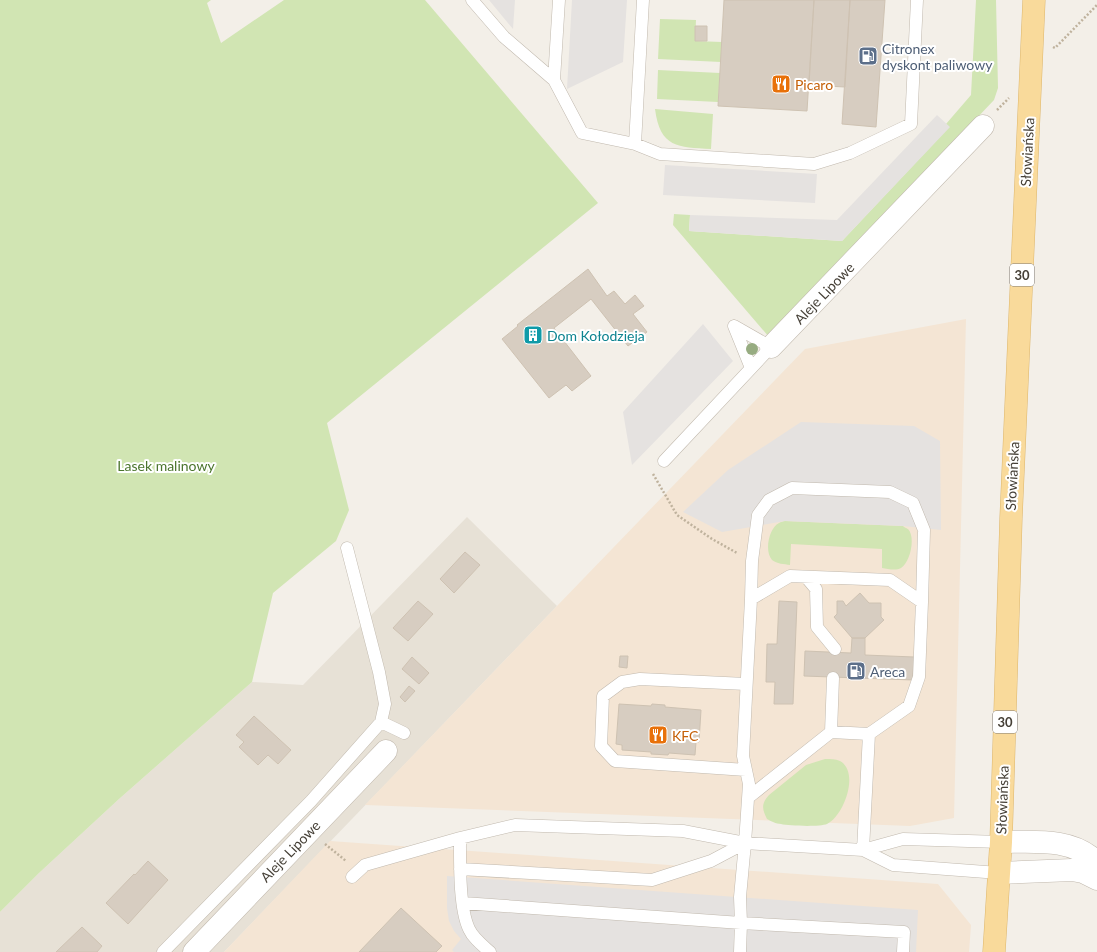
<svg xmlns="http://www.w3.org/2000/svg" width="1097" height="952" font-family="Lato,sans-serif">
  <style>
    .residential { fill: #e7e1d6 }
    .commercial { fill: #f4e5d4 }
    .green { fill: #d1e5b3 }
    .parking { fill: #e5e2e0 }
    .building { fill: #d7cdc1; stroke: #cec2b2 }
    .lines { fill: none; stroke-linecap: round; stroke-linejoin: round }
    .lane-casing { stroke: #c1b9ae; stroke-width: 13 }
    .street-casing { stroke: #c1b9ae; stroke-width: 23 }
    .primary-casing { stroke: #ddb66c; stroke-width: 23 }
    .path { stroke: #bfb29d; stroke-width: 2.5; stroke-dasharray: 2 2; stroke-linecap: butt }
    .lane { stroke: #fff; stroke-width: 12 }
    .street { stroke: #fff; stroke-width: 22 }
    .primary { stroke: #f9da9b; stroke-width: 22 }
    .tree { fill: #97ac81 }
    .labels { text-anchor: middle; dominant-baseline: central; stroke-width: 4; stroke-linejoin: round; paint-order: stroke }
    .shield { fill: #fff; stroke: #7e7973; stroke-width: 1 }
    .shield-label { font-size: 13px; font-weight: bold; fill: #464037 }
    .service-label { font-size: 14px; fill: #4e5e75; stroke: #fff; text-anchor: start }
    .food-label { font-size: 14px; fill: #c56008; stroke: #fff; text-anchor: start }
    .street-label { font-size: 14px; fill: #464037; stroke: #fff }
    .culture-label { font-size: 14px; fill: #0d838f; stroke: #fff; text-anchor: start }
    .park-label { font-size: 14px; fill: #4b752d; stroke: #fff }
  </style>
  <rect width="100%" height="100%" fill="#f3efe8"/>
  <!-- residential -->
  <path class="residential" d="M467,517L557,606L224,952H0V912L39,873L119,799L252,682L303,685Z"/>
  <!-- commercial -->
  <path class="commercial" d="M966,319L954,818L910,826L365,805L805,349Z
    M330,841L938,884L971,925L969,952H224Z"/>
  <!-- green -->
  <path class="green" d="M0,0H211L207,3L221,43L284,0H425L598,203L327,423L349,510L336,541L273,593L252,682L119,799L39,873L0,912Z
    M976,0H996L998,88L994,100L769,337L673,225L674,214L690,215L689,231L842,241L949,127L946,124L971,95Z
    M660,19L696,20L695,41L722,42L721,62L658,59Z
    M658,70L720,73L718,102L657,99Z
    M655,109L713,114L711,149C678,147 660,148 655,109Z
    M785,521L903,526C904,527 908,529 908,529C916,537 910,563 901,568C896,571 888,569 882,568V549L791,544L790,565C784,564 777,564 772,560C764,551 769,528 779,523C781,522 783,521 785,521Z
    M825,759C831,759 835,759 840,761C860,772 844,816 827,824C820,827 789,826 781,824C776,824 771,821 767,819C762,809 761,804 769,795L806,765Z"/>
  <!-- parking -->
  <path class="parking" d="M489,0H515L513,29Z
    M572,0H627L623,62L567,89Z
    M937,115L950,127L842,241L689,231L690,215L837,220Z
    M665,165L817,174L815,203L663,195Z
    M703,324L733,361L632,465L623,412Z
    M801,422L914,426L940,441L941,530L903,526L785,521L722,532L683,512L728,470Z
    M447,876L918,910L916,952H454L452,950L461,939L454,931L449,921L447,908Z"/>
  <!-- building -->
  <path class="building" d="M724,0H814L807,111L718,106Z
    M814,0H850L845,87L809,85Z
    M850,0H885L876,127L842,124Z
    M695,26H707V41H695Z
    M588,269L607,296L614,291L625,304L635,295L644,306L633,314L647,332L628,346L591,299L554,328L591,376L572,391L566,385L549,398L502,339L518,326L517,325Z
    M465,552L480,565L454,593L440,579Z
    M860,593L869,603H881V617L884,620L865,638H852L834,617L837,614V601H843L846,606Z
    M418,601L433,614L408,641L393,628Z
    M779,601L797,602L793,704H774L775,682H766L767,644H777Z
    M852,638H865V655L914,657L913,680L804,676L805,651L851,653Z
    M620,656H628L627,668L619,667Z
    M412,657L429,673L419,684L402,669Z
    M409,686L415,691L405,702L400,697Z
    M619,704L651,706L652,704L665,705V707L701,710L699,742H696L695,755L669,753L668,755L651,754V752L622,750V745L616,744Z
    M254,716L291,750L278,764L268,755L258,765L239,747L244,742L236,735Z
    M148,861L168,880L128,924L106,903L134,874L135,875Z
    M401,908L442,946L436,952H359Z
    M82,927L102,946L97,952H56Z"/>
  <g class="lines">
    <!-- lane casing -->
    <g class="lane-casing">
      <path id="lane" d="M472,0L504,37L554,80
        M559,0L554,80L582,133L635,144L643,0
        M635,144L660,154L814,164L850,153L911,124L917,0
        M734,326L751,368
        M664,461L771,347L734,326
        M347,548L379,672L385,704L381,722
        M806,577L816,589L817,627L835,649
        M751,599L752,561L758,515L769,500L792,488L890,492L913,503L924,530L922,602
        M833,678L831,732L869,734
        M746,770L615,761L601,746L603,696L622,682L640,679L746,684
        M749,797L831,732
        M460,838C460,863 459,908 469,929C473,938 482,945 490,952
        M863,850L893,865L999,873
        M460,869L652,880L711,861L745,843
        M352,877L365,865L460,838L515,825L683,831L745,843L863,850L903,839L1001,842
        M463,903L741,923L904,932L903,952
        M163,952L311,801L381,722L404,733
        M740,952L741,923L740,897L745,843L749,784L743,756L751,599L790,576L890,580L922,602L919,677L909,706L869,734L863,850"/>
    </g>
    <!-- street casing -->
    <g class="street-casing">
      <path id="street" d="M771,347L983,126
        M1001,842C1032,842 1074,837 1097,863
        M999,873L1072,870L1083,872L1097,879
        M194,952L386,751"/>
    </g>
    <!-- primary casing -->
    <g class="primary-casing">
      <path id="primary" d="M994,952L1001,842L1011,518L1034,0"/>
    </g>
    <!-- path -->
    <path class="path" d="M1053,47L1055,48L1097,5
      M997,110L1009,98
      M653,474L677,515L712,539L737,553
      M325,844L346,861"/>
    <!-- lane -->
    <use href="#lane" class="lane"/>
    <!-- street -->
    <use href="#street" class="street"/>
    <!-- primary -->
    <use href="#primary" class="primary"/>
  </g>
  <!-- trees -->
  <circle class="tree" cx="752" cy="349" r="6"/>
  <!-- icons -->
  <defs>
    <g id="fuel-square" transform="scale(1)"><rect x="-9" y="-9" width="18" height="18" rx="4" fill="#5c6f8a" stroke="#fff"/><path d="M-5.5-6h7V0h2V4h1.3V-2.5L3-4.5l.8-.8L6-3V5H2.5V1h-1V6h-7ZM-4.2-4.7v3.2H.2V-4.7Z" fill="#fff"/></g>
    <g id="restaurant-square" transform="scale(1)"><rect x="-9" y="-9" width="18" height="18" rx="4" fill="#e8710a" stroke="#fff"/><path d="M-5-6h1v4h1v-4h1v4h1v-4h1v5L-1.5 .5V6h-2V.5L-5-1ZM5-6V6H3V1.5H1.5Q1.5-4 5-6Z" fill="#fff"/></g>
    <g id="building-square" transform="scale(1)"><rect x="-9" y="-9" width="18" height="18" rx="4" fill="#0f9aa8" stroke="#fff"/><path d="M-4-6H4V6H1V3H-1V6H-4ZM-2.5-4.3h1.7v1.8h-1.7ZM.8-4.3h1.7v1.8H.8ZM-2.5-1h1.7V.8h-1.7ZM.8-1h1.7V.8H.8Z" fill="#fff"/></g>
  </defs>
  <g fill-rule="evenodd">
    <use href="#fuel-square" x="868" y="56"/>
    <use href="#restaurant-square" x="781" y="84"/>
    <use href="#building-square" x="533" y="335"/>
    <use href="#fuel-square" x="856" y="671"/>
    <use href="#restaurant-square" x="658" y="735"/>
  </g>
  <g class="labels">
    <!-- shield labels -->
    <g class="shield">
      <rect x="1010" y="264" width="24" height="22" rx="3"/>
      <rect x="993" y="711" width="24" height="22" rx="3"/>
    </g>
    <g class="shield-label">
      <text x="1022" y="275">30</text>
      <text x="1005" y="722">30</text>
    </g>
    <!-- service labels -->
    <g class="service-label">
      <text x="882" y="48">Citronex<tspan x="882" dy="16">dyskont paliwowy</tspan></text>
      <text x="870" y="671">Areca</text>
    </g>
    <!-- food labels -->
    <g class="food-label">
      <text x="795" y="84">Picaro</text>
      <text x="672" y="735">KFC</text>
    </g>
    <!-- street labels -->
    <g class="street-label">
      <text transform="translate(1027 152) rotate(-87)">Słowiańska</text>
      <text transform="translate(824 293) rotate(-46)">Aleje Lipowe</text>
      <text transform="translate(1012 476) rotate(-87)">Słowiańska</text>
      <text transform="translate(1002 800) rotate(-88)">Słowiańska</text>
      <text transform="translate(290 851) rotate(-46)">Aleje Lipowe</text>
    </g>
    <!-- culture labels -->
    <g class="culture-label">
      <text x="547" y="335">Dom Kołodzieja</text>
    </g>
    <!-- park labels -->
    <g class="park-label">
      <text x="166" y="465">Lasek malinowy</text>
    </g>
  </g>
</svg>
